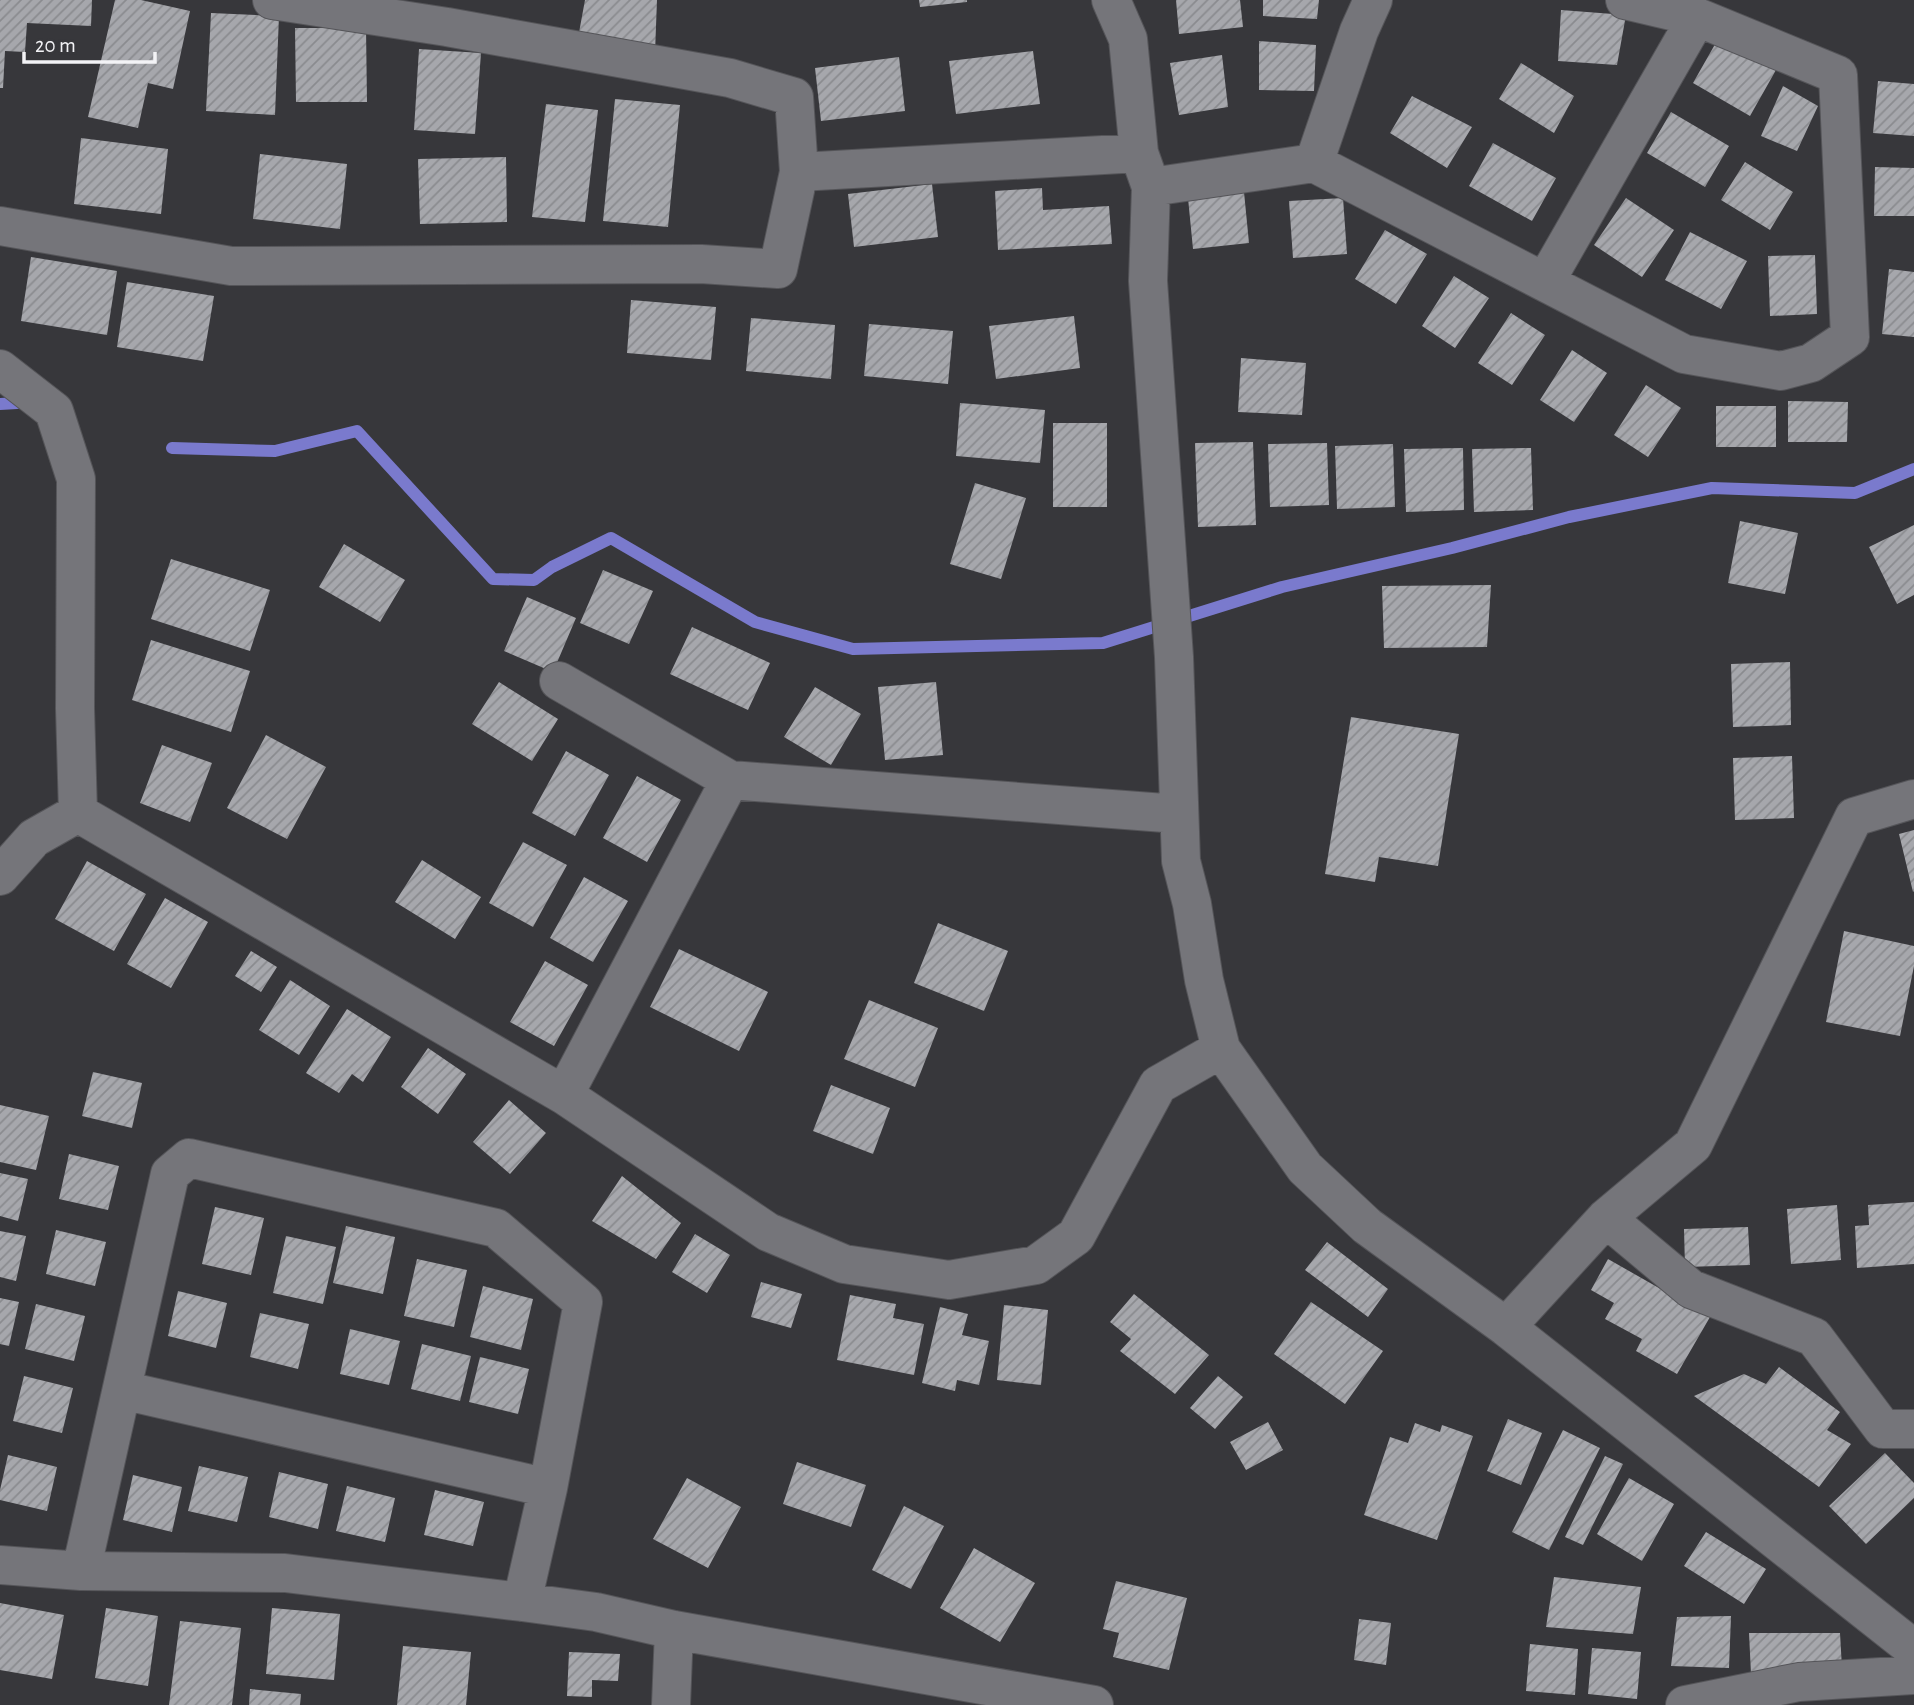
<svg xmlns="http://www.w3.org/2000/svg" width="1914" height="1705" font-family="'Alegreya Sans',sans-serif">
	<defs>
		<pattern id="building-hatch" width="6" height="6" patternUnits="userSpaceOnUse" patternTransform="scale(1.75)"><rect width="6" height="6" fill="#a6a7ac"/><path d="M-1 1l2-2M0 6l6-6M5 7l2-2" fill="none" stroke="#8a8b8f"/></pattern>
	</defs>
	<rect width="100%" height="100%" fill="#37373b"/>
	<g fill="none" stroke-linecap="round" stroke-linejoin="round">
		<path stroke="#7a7acd" stroke-width="12" d="M0,404L17,403
			M172,448L275,451L357,431L493,579L534,580L552,567L611,538L755,622L853,649L1103,643L1282,587L1452,548L1569,517L1712,488L1855,493L1914,469"/>
	</g>
	<path fill="url(#building-hatch)" d="M0,0H92L91,26L27,23L25,52L5,51L3,88H0Z
		M115,0H141L190,11L173,89L148,83L138,128L88,117Z
		M585,0H657L655,53L578,38Z
		M919,0H967V2L920,7Z
		M1176,0H1240L1243,27L1179,34Z
		M1263,0H1319L1317,19L1263,16Z
		M1561,10L1626,15L1617,65L1558,61Z
		M211,13L279,16L275,115L206,111Z
		M295,28H366L367,102H296Z
		M1718,39L1776,70L1750,116L1693,83Z
		M1259,41L1316,45L1314,91L1259,90Z
		M419,49L481,53L475,134L414,130Z
		M1033,51L1040,104L956,114L949,61Z
		M1222,55L1228,107L1179,115L1170,63Z
		M899,57L905,111L821,121L815,68Z
		M1521,63L1574,96L1554,133L1499,99Z
		M1878,81L1914,84V136L1873,133Z
		M1783,86L1818,106L1797,151L1761,136Z
		M1412,96L1472,127L1447,168L1390,133Z
		M615,99L680,105L668,227L603,221Z
		M546,104L598,110L585,222L532,217Z
		M1671,112L1729,146L1705,187L1647,153Z
		M81,138L168,149L161,214L74,204Z
		M1493,143L1556,178L1532,221L1469,186Z
		M260,154L347,164L340,229L253,219Z
		M506,157L507,222L420,224L418,159Z
		M1745,162L1793,192L1770,230L1721,200Z
		M1875,167L1914,168V216H1874Z
		M932,184L938,237L854,247L848,194Z
		M1042,188L1043,210L1109,206L1112,244L998,250L995,191Z
		M1244,192L1249,243L1193,249L1188,198Z
		M1343,198L1347,254L1293,258L1289,201Z
		M1626,198L1674,230L1642,277L1594,245Z
		M1385,230L1427,254L1396,304L1355,279Z
		M1690,232L1747,261L1721,309L1665,280Z
		M1815,255L1817,314L1770,316L1768,256Z
		M31,257L117,271L107,335L21,321Z
		M1889,269L1914,272V337L1882,334Z
		M1454,276L1489,298L1455,348L1422,326Z
		M127,282L214,296L203,361L117,347Z
		M631,300L716,307L711,360L627,353Z
		M1511,313L1545,335L1512,385L1478,363Z
		M1074,316L1080,368L996,379L989,326Z
		M751,318L835,325L831,379L746,371Z
		M869,324L953,331L948,384L864,376Z
		M1572,350L1607,373L1574,422L1540,400Z
		M1241,358L1306,363L1302,415L1238,412Z
		M1646,385L1681,408L1648,457L1614,435Z
		M1788,401L1848,402L1847,442H1788Z
		M960,403L1045,410L1040,463L956,456Z
		M1716,406H1776V447H1716Z
		M1053,423H1107V507H1053Z
		M1253,442L1256,525L1198,527L1195,443Z
		M1327,443L1329,505L1270,507L1268,444Z
		M1393,444L1395,507L1337,509L1335,446Z
		M1463,448L1464,510L1406,512L1404,449Z
		M1531,448L1533,510L1474,512L1472,449Z
		M975,483L1026,498L1001,579L950,564Z
		M1740,521L1798,533L1785,594L1728,583Z
		M1914,525V595L1897,604L1869,547Z
		M344,544L405,580L380,622L319,587Z
		M171,559L270,590L250,651L151,619Z
		M603,570L653,591L629,644L580,623Z
		M1491,585L1487,647L1384,648L1382,586Z
		M527,597L576,618L553,672L504,651Z
		M692,627L770,663L748,710L670,674Z
		M151,640L250,671L231,732L132,700Z
		M1790,662L1791,725L1733,727L1731,664Z
		M499,682L558,719L532,761L472,724Z
		M936,682L943,755L885,760L878,687Z
		M815,687L861,714L831,765L784,737Z
		M1351,717L1459,734L1438,866L1379,857L1375,882L1325,874Z
		M266,735L326,767L287,839L227,808Z
		M162,745L212,763L190,822L140,803Z
		M566,751L609,775L575,836L532,813Z
		M1792,756L1794,818L1735,820L1733,758Z
		M637,776L681,800L647,862L603,838Z
		M1914,830V891L1913,892L1899,834Z
		M523,842L567,865L533,927L489,903Z
		M422,860L481,897L455,939L395,902Z
		M87,861L146,894L114,951L55,919Z
		M584,877L628,901L593,962L550,938Z
		M165,898L208,922L171,988L127,964Z
		M938,923L1008,951L984,1011L914,983Z
		M1844,931L1914,946V966L1900,1036L1826,1022Z
		M679,949L768,992L739,1051L650,1007Z
		M251,951L277,967L261,992L235,976Z
		M545,961L588,985L554,1046L510,1022Z
		M290,980L330,1006L299,1055L259,1030Z
		M869,1000L938,1028L915,1087L844,1059Z
		M347,1009L391,1037L363,1082L352,1074L339,1093L306,1073Z
		M428,1048L466,1074L438,1114L401,1087Z
		M93,1072L142,1083L132,1128L82,1116Z
		M831,1085L890,1108L873,1154L813,1131Z
		M509,1100L546,1133L510,1174L473,1142Z
		M0,1105L49,1116L36,1170L0,1162Z
		M69,1154L119,1166L108,1210L59,1199Z
		M0,1173L28,1179L18,1221L0,1216Z
		M622,1176L681,1223L656,1259L592,1221Z
		M1914,1202V1264L1857,1268L1855,1226L1869,1225L1868,1205Z
		M1837,1205L1841,1260L1791,1264L1787,1209Z
		M215,1207L264,1218L251,1275L202,1264Z
		M346,1226L395,1237L383,1294L333,1283Z
		M1748,1227L1750,1265L1685,1267L1684,1229Z
		M56,1230L106,1242L95,1286L46,1274Z
		M0,1231L26,1236L16,1281L0,1277Z
		M695,1234L730,1255L707,1293L672,1272Z
		M286,1236L336,1247L323,1304L273,1293Z
		M1327,1242L1388,1289L1368,1317L1305,1270Z
		M417,1259L467,1270L454,1327L404,1316Z
		M1608,1259L1710,1317L1677,1374L1636,1351L1642,1339L1605,1319L1614,1303L1591,1290Z
		M761,1282L802,1294L791,1328L751,1317Z
		M483,1286L533,1299L521,1350L470,1337Z
		M178,1291L227,1303L216,1348L168,1336Z
		M1134,1294L1209,1355L1175,1394L1120,1351L1131,1339L1110,1322Z
		M850,1295L896,1304L893,1318L924,1324L914,1375L837,1360Z
		M0,1298L19,1302L9,1346L0,1344Z
		M1311,1302L1383,1351L1345,1404L1274,1354Z
		M36,1304L85,1316L74,1361L25,1349Z
		M1004,1305L1048,1310L1041,1385L997,1380Z
		M940,1307L968,1314L962,1335L989,1341L979,1385L957,1380L955,1391L922,1383Z
		M260,1313L309,1324L298,1369L250,1357Z
		M350,1329L400,1341L389,1385L340,1374Z
		M422,1344L471,1356L460,1401L411,1389Z
		M480,1357L529,1369L518,1414L469,1402Z
		M1779,1367L1840,1412L1827,1430L1851,1444L1819,1487L1694,1396L1744,1374L1766,1384Z
		M24,1376L73,1388L62,1433L13,1421Z
		M1218,1376L1243,1397L1215,1429L1190,1408Z
		M1508,1419L1542,1433L1521,1485L1487,1471Z
		M1268,1422L1283,1450L1246,1470L1230,1442Z
		M1415,1423L1440,1432L1442,1425L1473,1436L1437,1540L1364,1515L1390,1437L1408,1443Z
		M1563,1430L1600,1448L1549,1550L1512,1532Z
		M1885,1453L1914,1483V1498L1866,1544L1829,1506Z
		M8,1455L57,1467L47,1511L0,1500V1490Z
		M1605,1456L1623,1464L1583,1545L1565,1537Z
		M797,1462L866,1485L851,1527L783,1504Z
		M199,1466L248,1477L237,1522L188,1511Z
		M279,1472L328,1484L318,1529L269,1517Z
		M133,1475L182,1487L172,1532L123,1520Z
		M687,1478L741,1507L708,1568L653,1539Z
		M1629,1478L1674,1504L1642,1561L1597,1534Z
		M347,1486L395,1498L385,1542L336,1531Z
		M435,1490L484,1502L473,1546L424,1535Z
		M904,1506L944,1526L911,1589L872,1570Z
		M1706,1532L1766,1569L1744,1604L1684,1566Z
		M974,1548L1035,1583L1000,1642L940,1608Z
		M1554,1577L1641,1587L1633,1634L1546,1627Z
		M1116,1581L1187,1598L1169,1670L1113,1657L1119,1633L1103,1629Z
		M0,1603L64,1615L52,1679L0,1670Z
		M106,1608L158,1616L148,1686L95,1678Z
		M272,1608L340,1614L334,1680L266,1674Z
		M1731,1616L1729,1668L1671,1666L1677,1617Z
		M1359,1619L1391,1623L1386,1665L1354,1660Z
		M180,1621L241,1628L232,1705H169Z
		M1749,1633H1840L1842,1668L1751,1674Z
		M1530,1644L1578,1649L1575,1695L1526,1691Z
		M403,1646L471,1652L466,1705H397Z
		M1592,1648L1641,1652L1637,1699L1588,1694Z
		M569,1652L620,1654L618,1681L592,1680V1697L567,1696Z
		M250,1689L301,1694L300,1705H249Z"/>
	<g fill="none" stroke-linecap="round" stroke-linejoin="round">
		<g stroke="#555559" stroke-width="40">
			<path id="minor" d="M272,0L447,27L730,78L794,97L799,172
				M1111,0L1128,39L1139,153L1151,187L1148,281L1174,657L1181,861L1192,904L1204,980L1221,1049L1305,1168L1367,1226L1506,1327L1914,1649
				M1314,163L1359,31L1373,0
				M1151,187L1314,163L1684,354L1781,371L1811,363L1850,337L1838,75L1697,17L1625,0
				M0,226L231,266L701,264L778,269L799,172L1139,153
				M1545,282L1697,17
				M0,369L54,411L76,479L75,708L78,813
				M559,681L730,780L1178,814
				M78,813L564,1095L768,1232L844,1264L949,1280L1036,1265L1076,1236L1158,1085L1221,1049
				M0,876L34,838L78,813
				M564,1095L730,780
				M1606,1218L1691,1289L1814,1337L1883,1429H1914
				M1506,1327L1606,1218L1693,1145L1854,817L1914,799
				M122,1390L548,1488
				M0,1565L81,1571L285,1573L522,1602L596,1612L674,1630L1094,1705
				M81,1571L170,1174L189,1158L496,1228L583,1302L548,1488L522,1602
				M671,1705L674,1630
				M1685,1705L1799,1682L1914,1675"/>
		</g>
		<use href="#minor" stroke="#75757a" stroke-width="38"/>
	</g>
	<path d="M24 52v10h131v-10" fill="none" stroke="#f3f3f6" stroke-width="3.5"/>
	<text x="35" y="52" font-size="21" fill="#f3f3f6" stroke="#37373b" stroke-width="5" paint-order="stroke">20 m</text>
</svg>
